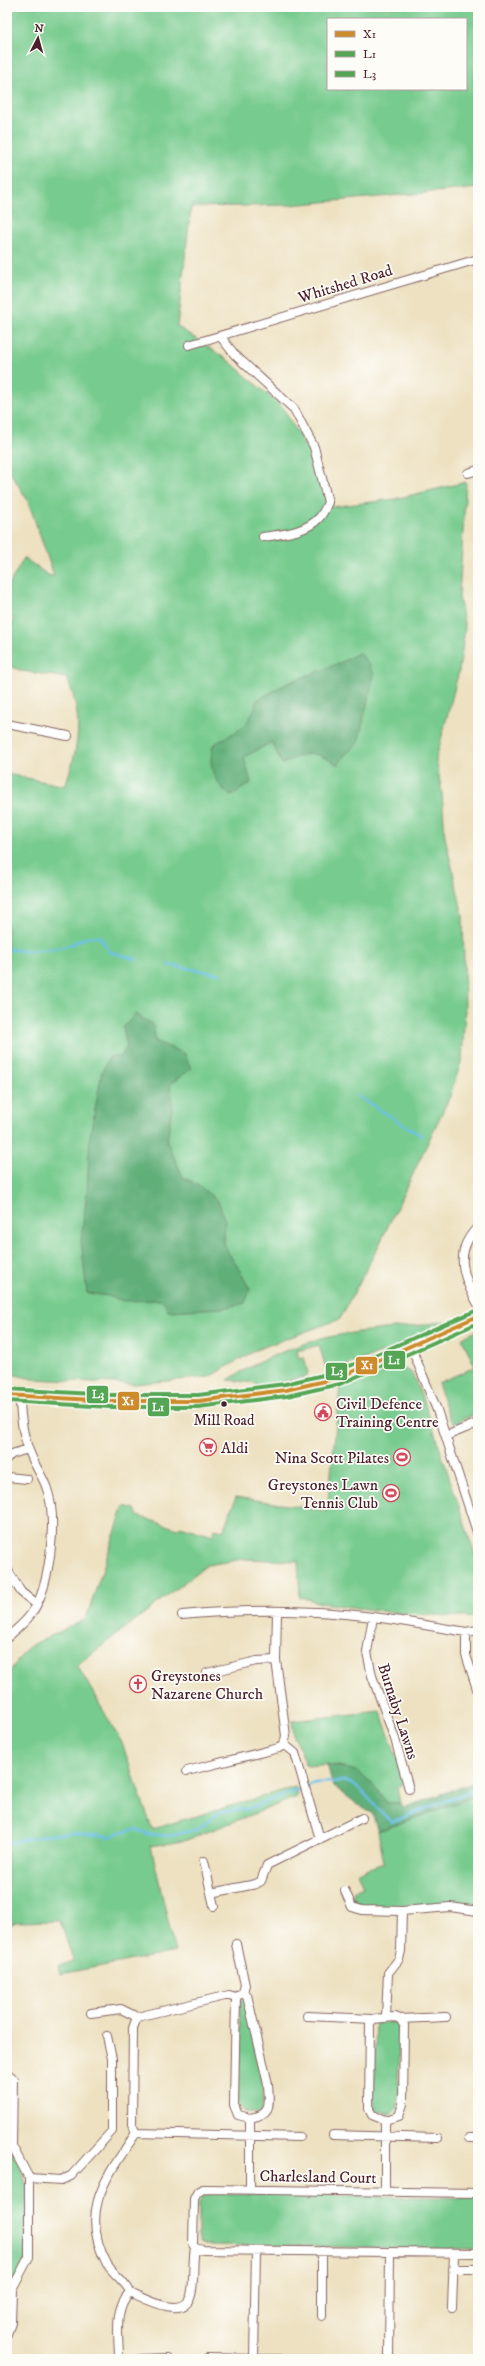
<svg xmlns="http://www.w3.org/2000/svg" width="485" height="2366" font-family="'IM FELL DW Pica',serif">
	<rect width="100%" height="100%" fill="#fdfcf7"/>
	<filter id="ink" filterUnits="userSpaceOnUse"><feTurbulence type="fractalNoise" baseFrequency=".025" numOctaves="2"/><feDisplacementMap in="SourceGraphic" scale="8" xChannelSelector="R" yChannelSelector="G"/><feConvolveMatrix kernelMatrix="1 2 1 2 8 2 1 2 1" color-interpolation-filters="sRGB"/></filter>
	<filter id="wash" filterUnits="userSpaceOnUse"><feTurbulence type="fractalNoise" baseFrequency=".012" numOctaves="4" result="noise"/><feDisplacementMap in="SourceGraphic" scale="16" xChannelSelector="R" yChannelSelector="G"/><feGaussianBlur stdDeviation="0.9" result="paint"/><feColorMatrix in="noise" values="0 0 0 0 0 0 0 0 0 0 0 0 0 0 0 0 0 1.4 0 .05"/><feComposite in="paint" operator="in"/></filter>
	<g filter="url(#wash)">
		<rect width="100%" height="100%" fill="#ede1c1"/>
		<path fill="#77cb8e" stroke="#60755c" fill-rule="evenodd" d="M7,7H478V188L290,205L191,207L177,326L229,361L283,408L332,493V507L395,499L466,482L459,597L465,628L459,671L436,759L442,793L445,837L463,916L465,1009L462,1059L450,1096L379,1245L340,1319L258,1349L209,1377L134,1384L33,1379L7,1373V774L65,786C79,746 84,718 67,678L22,671L7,665V634L14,619L7,615V588L24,558L48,575L54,576L28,501L7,467ZM328,19H466V89H328Z
			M449,1320L450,1323L404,1345L327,1372L319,1345L297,1351L299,1358L304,1357L308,1373L305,1377L261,1386L255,1385L256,1383L228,1380C260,1359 308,1339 346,1334C381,1328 415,1328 449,1320Z
			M478,1330V1413L454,1423L449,1418L438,1383L475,1367L462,1338Z
			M397,1365L411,1372L424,1401L478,1564V1618L389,1612L321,1603L300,1597L298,1561L243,1559L207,1565L77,1665L122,1743L152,1829L295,1787L297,1797L184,1841L151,1846L175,1952L60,1974L58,1966L74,1962L60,1921L16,1922L7,1926V1675L28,1647L86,1619L124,1506L135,1509L138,1516L178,1529L180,1526L213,1536L215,1529L223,1531L236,1497L327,1511L340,1387Z
			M380,1711L402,1772V1785L397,1788L400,1803H387C364,1772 347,1761 307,1766L294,1736L292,1721Z
			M478,1795V1904L446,1903L394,1907L358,1905L353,1900L354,1891L363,1887L357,1872L384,1863L378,1831Z
			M240,1998L244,2000L264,2091L262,2109L259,2112H245L238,2105Z
			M376,2022H396L399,2024L398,2108L392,2114L375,2112L373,2106Z
			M10,2083V2148L23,2173L27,2187L26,2258L9,2290L7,2329V2084Z
			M215,2193L478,2198V2249L205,2245L200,2243L198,2236V2201L202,2197Z"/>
		<path fill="#61af79" stroke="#566752" d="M360,652L374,674L358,743L345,755L338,765C313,749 307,752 282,764L272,742L244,757L251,783L230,796C213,779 208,770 213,745C237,730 249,729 257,700L288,683L342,662Z
			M135,1014L154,1025L155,1041L185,1054L191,1069L170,1084L173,1102L167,1142L183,1177L199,1186L218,1201L225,1221L224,1243L228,1252L239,1269L250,1290L245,1303L224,1308L169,1311L162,1300L123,1301L108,1296L87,1293L81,1240L87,1192L90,1136L102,1072L110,1056L121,1057L127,1046L123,1028Z
			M327,1764L357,1771L376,1788L387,1803H400L403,1808L478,1781V1795L378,1831L372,1813C357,1806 347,1795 333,1786Z"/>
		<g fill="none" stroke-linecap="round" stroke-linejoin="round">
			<path stroke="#6dc0e9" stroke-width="2.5" d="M7,285L9,277
				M7,949C26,952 41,951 59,948C75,946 83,934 100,937L110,952L136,959
				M169,965L220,974
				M356,1095L422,1136
				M7,1843L50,1835L76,1833L110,1837L120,1832L136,1829L147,1834L170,1836L198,1829L220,1812L247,1809L315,1783L345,1781L358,1787L386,1817L392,1822L478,1788"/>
		</g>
	</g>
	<g filter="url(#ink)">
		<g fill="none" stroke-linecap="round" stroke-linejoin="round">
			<g stroke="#836360" stroke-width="10">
				<path id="street" d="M220,336L235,355L294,409L314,447L328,502C326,507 323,514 319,518C305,533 281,534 263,537
					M189,345L478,259
					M468,473L478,470
					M7,724L68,736
					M478,1227C453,1251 463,1278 478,1304
					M411,1347L437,1410L478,1535
					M446,1436L478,1423
					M7,1458L12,1454L28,1449
					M7,1477L27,1479
					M7,1569L21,1592L36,1604
					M182,1615C245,1609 310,1609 373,1617C404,1621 435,1627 466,1632L478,1630
					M373,1617L367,1652L372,1676L395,1739L409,1789
					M466,1632V1655L478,1692
					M7,1638C15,1630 25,1623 31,1614C50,1589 58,1519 47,1489C44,1479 38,1471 34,1462C24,1442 20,1418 20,1396
					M207,1673L257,1661L276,1660
					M284,1744L295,1753L320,1839
					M187,1771L279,1748L284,1744L286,1736L276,1660L277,1611
					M204,1861L214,1906
					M345,1891L352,1907L362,1910L402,1911
					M211,1893L256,1884L261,1881L267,1865L362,1818
					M236,1944L245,1985L243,1992
					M236,1997L229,1995L137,2017L133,2028L132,2125L136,2133L300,2137
					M91,2013L121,2009L137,2017
					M307,2016L373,2019
					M386,2017L388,1973L399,1959L401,1951L402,1911L450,1907L478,1911
					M400,2019L446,2017
					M7,2073L13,2078L12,2146L29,2178V2257L12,2289L11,2323L7,2334
					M333,2135L437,2138
					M469,2138H478
					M29,2178L61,2180L71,2176L112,2131V2059L107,2036
					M250,2188V2118L238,2115L234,2105L236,1997L243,1992L247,1995L268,2084C269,2104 273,2114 250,2118
					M385,2192V2120L399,2116L403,2104L404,2025L400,2019L395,2017L373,2019L370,2024L369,2109L372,2115L385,2120
					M195,2248L193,2244L194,2199L197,2193L203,2189L478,2193
					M195,2248L203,2250L478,2253
					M256,2251L254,2359H279
					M453,2269H478
					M130,2292C127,2283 113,2274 107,2264C78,2210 107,2177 136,2133
					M452,2307L454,2253
					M322,2316V2251
					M207,2358L254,2359
					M119,2359C119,2336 113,2309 130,2292C144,2298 182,2319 190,2298C195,2288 192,2262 195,2248
					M140,2359L167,2358
					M389,2359L390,2252"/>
			</g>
			<g stroke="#836360" stroke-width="13">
				<path id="secondary" d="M7,1395L110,1401H198L286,1390L338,1378L459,1326L478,1316"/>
			</g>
			<use href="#street" stroke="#fff" stroke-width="8"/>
			<use href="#secondary" stroke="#fff" stroke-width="11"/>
			<g stroke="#fdfcf7" stroke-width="7">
				<path id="bus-1" d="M7,1395L110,1401H198L286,1390L338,1378L478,1316"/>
			</g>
			<g stroke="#fdfcf7" stroke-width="7">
				<path id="bus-2" d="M7,1401L110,1407H198L287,1396L340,1384L478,1323"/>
			</g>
			<g stroke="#fdfcf7" stroke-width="7">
				<path id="bus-3" d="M7,1389L110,1395H198L285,1384L336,1372L475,1311"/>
			</g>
			<use href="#bus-1" stroke="#cd8b2c" stroke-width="4"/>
			<use href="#bus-2" stroke="#55a654" stroke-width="4"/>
			<use href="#bus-3" stroke="#55a654" stroke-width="4"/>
		</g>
	</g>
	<defs>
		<g id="civic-ring" transform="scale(0.9)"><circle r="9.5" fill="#fdfcf7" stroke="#d1495b" stroke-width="1.5"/><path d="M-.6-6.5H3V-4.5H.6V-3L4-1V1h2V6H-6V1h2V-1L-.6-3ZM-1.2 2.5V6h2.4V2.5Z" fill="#d1495b"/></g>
		<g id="supermarket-ring" transform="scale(0.9)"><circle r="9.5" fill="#fdfcf7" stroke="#d1495b" stroke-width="1.5"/><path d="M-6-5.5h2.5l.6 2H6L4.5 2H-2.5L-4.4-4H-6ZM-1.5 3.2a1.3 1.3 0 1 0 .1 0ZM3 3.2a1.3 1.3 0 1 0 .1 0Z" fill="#d1495b"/></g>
		<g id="stadium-ring" transform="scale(0.9)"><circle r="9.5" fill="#fdfcf7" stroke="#d1495b" stroke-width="1.5"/><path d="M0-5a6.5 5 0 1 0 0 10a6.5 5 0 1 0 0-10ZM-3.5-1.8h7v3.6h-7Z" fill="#d1495b"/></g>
		<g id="church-ring" transform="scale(0.9)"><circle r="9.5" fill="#fdfcf7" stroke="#d1495b" stroke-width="1.5"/><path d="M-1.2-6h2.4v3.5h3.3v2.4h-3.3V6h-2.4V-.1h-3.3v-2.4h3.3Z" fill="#d1495b"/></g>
	</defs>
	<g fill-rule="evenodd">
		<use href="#civic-ring" x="323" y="1412"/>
		<use href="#supermarket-ring" x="208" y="1447"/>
		<use href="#stadium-ring" x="402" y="1457"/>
		<use href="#stadium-ring" x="391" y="1493"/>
		<use href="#church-ring" x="138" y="1684"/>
	</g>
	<circle fill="#4a1f2b" stroke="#fdfcf7" stroke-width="1.5" cx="224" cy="1404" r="3.5"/>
	<g text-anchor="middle" stroke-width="3.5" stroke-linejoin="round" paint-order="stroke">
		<g font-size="15" fill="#4a1f2b" stroke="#fdfcf7">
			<text x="224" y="1425">Mill Road</text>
		</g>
		<g font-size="16" fill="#4a1f2b" stroke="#fdfcf7">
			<text transform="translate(345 283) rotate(-17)" y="6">Whitshed Road</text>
			<text transform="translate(399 1711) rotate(72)" y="6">Burnaby Lawns</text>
			<text transform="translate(318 2176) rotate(1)" y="6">Charlesland Court</text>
		</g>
		<g font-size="16" fill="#4a1f2b" stroke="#fdfcf7" text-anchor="start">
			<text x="336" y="1409">Civil Defence<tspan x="336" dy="18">Training Centre</tspan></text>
			<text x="221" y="1453">Aldi</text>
			<text x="389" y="1463" text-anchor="end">Nina Scott Pilates</text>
			<text x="378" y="1490" text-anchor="end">Greystones Lawn<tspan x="378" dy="18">Tennis Club</tspan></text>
			<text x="151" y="1681">Greystones<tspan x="151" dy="18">Nazarene Church</tspan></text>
		</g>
	</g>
	<g stroke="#fdfcf7" stroke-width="1.5">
		<rect x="383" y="1350" width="23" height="20" rx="4" fill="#55a654"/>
		<rect x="355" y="1356" width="23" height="19" rx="4" fill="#cd8b2c"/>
		<rect x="325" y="1362" width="23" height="19" rx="4" fill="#55a654"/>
		<rect x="86" y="1385" width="23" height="19" rx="4" fill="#55a654"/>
		<rect x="117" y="1391" width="23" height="20" rx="4" fill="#cd8b2c"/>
		<rect x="147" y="1397" width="23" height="20" rx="4" fill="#55a654"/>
	</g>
	<g font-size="11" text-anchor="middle" font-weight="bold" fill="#fff">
		<text x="394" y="1364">L1</text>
		<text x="367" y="1369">X1</text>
		<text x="337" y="1375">L3</text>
		<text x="98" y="1398">L3</text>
		<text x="128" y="1405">X1</text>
		<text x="158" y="1411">L1</text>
	</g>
	<rect width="485" height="2366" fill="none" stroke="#fdfcf7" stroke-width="24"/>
	<rect x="327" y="18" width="140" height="72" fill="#fdfcf7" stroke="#b5a4a5"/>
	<rect x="335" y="31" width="20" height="6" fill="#cd8b2c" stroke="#b5a4a5"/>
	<text x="363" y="38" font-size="12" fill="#4a1f2b">X1</text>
	<rect x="335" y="51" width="20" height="6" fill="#55a654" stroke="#b5a4a5"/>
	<text x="363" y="58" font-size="12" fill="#4a1f2b">L1</text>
	<rect x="335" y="71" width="20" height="6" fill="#55a654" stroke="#b5a4a5"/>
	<text x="363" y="78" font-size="12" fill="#4a1f2b">L3</text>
	<g transform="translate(38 38) rotate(6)" stroke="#fdfcf7" stroke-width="3" paint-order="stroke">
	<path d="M0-3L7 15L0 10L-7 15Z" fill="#4a1f2b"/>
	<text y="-6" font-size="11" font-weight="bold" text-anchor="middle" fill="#4a1f2b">N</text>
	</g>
</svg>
